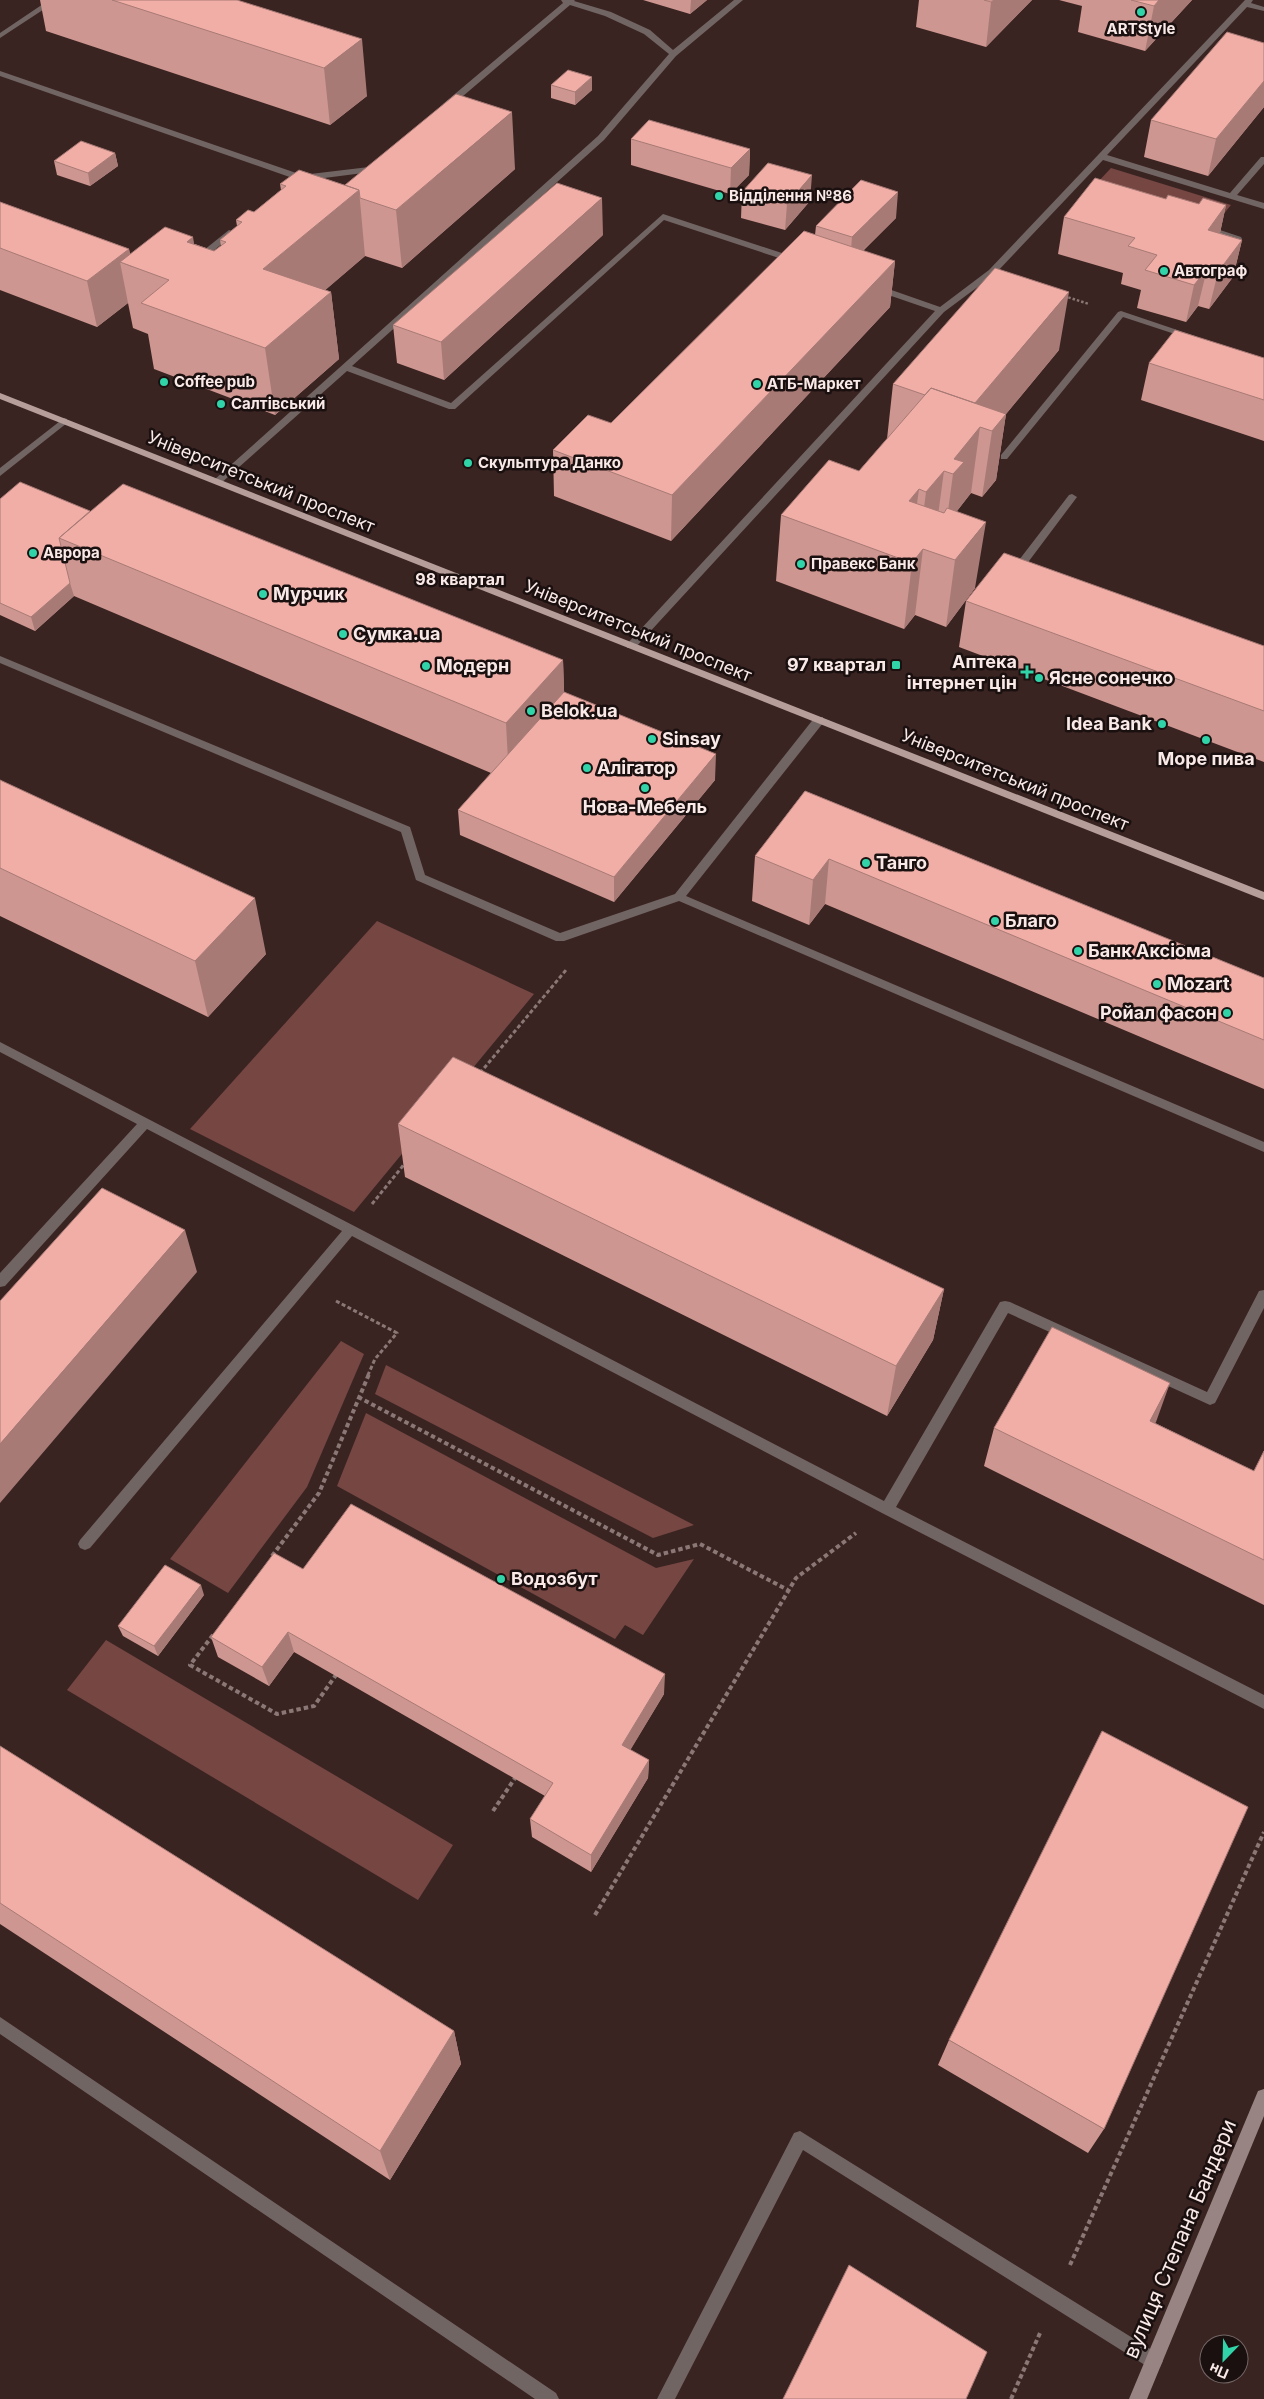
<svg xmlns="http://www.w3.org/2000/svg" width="1264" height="2399" font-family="Inter,sans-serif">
	<rect width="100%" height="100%" fill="#3a2422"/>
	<path fill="#754642" d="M1111,168L1231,205L1217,222L1096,184Z
		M377,921L534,994L354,1212L190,1129Z
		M341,1341L364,1354L307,1487L228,1593L170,1559Z
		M386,1365L694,1525L653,1538L375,1394Z
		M366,1413L656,1568L694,1559L643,1635L625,1625L615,1639L337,1486Z
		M106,1640L453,1845L418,1900L67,1690Z"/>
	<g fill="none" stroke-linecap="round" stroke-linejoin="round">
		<path stroke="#8b7876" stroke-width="2.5" stroke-dasharray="2.5 2" stroke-linecap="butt" d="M1064,296L1089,304"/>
		<path stroke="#8b7876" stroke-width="3" stroke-dasharray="4 2.5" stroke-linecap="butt" d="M480,1073L566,970
			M372,1204L406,1162
			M336,1301L397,1333L375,1359L368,1375"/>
		<path stroke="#8b7876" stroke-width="4" stroke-dasharray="4.5 3" stroke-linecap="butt" d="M358,1397L658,1555L700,1544L788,1590
			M272,1556L319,1493L369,1374
			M213,1635L190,1665L277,1714L314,1706L336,1675
			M493,1811L515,1778
			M595,1915L796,1578L856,1533
			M1070,2265L1264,1832
			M1011,2399L1040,2333"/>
		<path fill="#716563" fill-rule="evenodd" d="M49,0H58L0,38V33Z
			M561,0H575L574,1L611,12L650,30L673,50L734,0H743L676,56L604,140L352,366L451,403L663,214L797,258V262H791L664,220L455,409H449L347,371L220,484H214V480L598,136L669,54L644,34L605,16L570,5L449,108H443V104L563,3Z
			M1245,0H1253L1251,3L1264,7V11L1247,7L1107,155L1230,193L1261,157H1264V164L1237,195L1264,203V209L1103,160L995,274L944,312L635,648H627V644L935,311L874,290V286H880L940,307L989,270Z
			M0,71L302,175L369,167L377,162L381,164L371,172L301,181L0,76Z
			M1205,225L1241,237L1242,239L1238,242L1202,230L1201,228Z
			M229,230L236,232L200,262H194V258Z
			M1121,311L1195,336L1187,338L1123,317L1007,459H1001V455L1118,312Z
			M64,418L67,419V423L0,476V468Z
			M1072,494L1077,497L1023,569L1025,571L1024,573L1013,572V568L1069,495Z
			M0,656L410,827L425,875L560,933L675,894L815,717H823V723L686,896L1264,1142V1152L679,901L564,941H556L416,880L401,832L0,663Z
			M0,1042L884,1501L1000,1302L1005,1301L1010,1302L1207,1392L1259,1291L1264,1290V1308L1215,1403L1210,1405L1008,1313L896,1507L1264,1695V1709L882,1513L352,1236L90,1548L85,1550L80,1548L78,1544L80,1540L342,1231L147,1129L5,1286L0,1287V1273L137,1124L0,1052Z
			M0,2017L556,2393L559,2399H535L0,2034Z
			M800,2131L1160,2355L1163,2361L1160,2367L1154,2370L1148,2367L803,2150L675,2399H657L794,2133Z"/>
		<path fill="#988583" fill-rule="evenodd" d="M1264,2089V2116L1147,2399H1129L1258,2091Z"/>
		<path fill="#b69e9b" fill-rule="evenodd" d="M0,393L1264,892V900L0,399Z"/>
	</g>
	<path fill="#ce9690" d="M40,0H237L367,96L330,125L46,31Z
		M643,0H707L690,14Z
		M919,0H1032L986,47L916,27Z
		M1059,0H1192L1145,51L1078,32L1082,6Z
		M1264,43V107L1208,176L1144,157L1151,120Z
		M592,77V90L575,105L551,98V85Z
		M631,139L750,149L749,175L730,194L631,165Z
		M115,153L118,166L90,186L57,175L54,161Z
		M515,169L402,268L365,256L325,290L331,292L339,359L275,415L154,369L148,334L133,328L128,303L97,327L0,290V202L129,249L130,254L195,244L214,251L221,246L220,240L237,226L236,220L254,212L281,190L280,184L345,185Z
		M742,192L810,201L785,230L741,218Z
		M1166,199L1199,204L1226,205L1220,233L1242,240L1233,277L1209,309L1198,306L1186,322L1137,308L1141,290L1121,284L1123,273L1058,254L1064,217Z
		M896,218L863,251L895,261L890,307L671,541L554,496L553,450L611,423L815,235L816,226Z
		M603,235L444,380L397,363L393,325Z
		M1059,350L1006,414L996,480L982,497L971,493L957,511L975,588L946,627L915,615L904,629L776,581L781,515L859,471L887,439L893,384Z
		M1264,358V441L1141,400L1149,363Z
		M0,499L90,511L563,660L564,692L715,780L614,902L460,835L458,810L491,773L74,596L35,631L0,615Z
		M966,601L1264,646V762L959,647Z
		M0,780L266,954L208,1017L0,916Z
		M805,791L1264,978V1089L825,904L809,925L752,901L755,856Z
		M398,1124L944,1289L933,1340L887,1416L405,1177Z
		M1155,1423L1254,1471L1264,1451V1605L984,1466L994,1428Z
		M303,1569L664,1694L630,1750L649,1760L648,1778L591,1872L532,1837L530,1819L545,1796L294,1652L269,1686L218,1657L211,1637Z
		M204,1595L158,1656L123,1636L118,1626Z
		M0,1746L454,2031L461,2064L390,2180L0,1924Z
		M949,2040L1104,2129L1088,2153L938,2065Z"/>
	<path fill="#a87a75" d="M691,0H707L690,14Z
		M994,0H1032L986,47L991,2Z
		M1159,0H1192L1145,51L1154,6Z
		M362,39L367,96L330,125L324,68Z
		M592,77V90L575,105V92Z
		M1264,81V107L1208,176L1216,139Z
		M512,112L515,169L402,268L396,210Z
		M750,149L749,175L730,194L731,168Z
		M115,153L118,166L90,186L88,173Z
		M812,175L810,201L785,230L787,204Z
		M359,190L365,256L273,335L263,269Z
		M898,192L896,218L850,263L852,237Z
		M602,198L603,235L444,380L441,342Z
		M1226,205L1218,242L1208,230Z
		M193,237L204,303L187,242Z
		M1242,240L1233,277L1209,309L1218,272Z
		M129,249L132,267L120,262L128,303L97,327L87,281Z
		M895,261L890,307L671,541L672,495Z
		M1207,269L1198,306L1186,322L1194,285Z
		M331,292L339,359L275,415L265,348Z
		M1069,292L1059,350L1006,414L996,480L982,497L992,431L980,427L971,493L957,511L954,529L944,541L953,474L954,459L969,410Z
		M944,471L935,538L923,549L915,615L904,629L912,563L918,555L926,492Z
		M919,489L910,556L909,501Z
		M986,522L975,588L946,627L955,560Z
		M70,583L74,596L35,631L31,617Z
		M563,660L565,718L509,780L506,723Z
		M716,754L715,780L614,902V877Z
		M829,859L825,904L809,925L813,880Z
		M255,898L266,954L208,1017L195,961Z
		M185,1230L197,1272L0,1503V1444Z
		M944,1289L933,1340L887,1416L896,1366Z
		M1170,1383L1156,1422L1136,1459L1150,1421Z
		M201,1585L204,1595L158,1656L154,1646Z
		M288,1632L294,1652L269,1686L262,1667Z
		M665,1674L664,1694L622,1764V1745Z
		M649,1760L648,1778L591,1872V1855Z
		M454,2031L461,2064L390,2180L380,2151Z"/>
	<path fill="#f0aea7" stroke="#a87a75" d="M112,0H237L362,39L324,68Z
		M984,0H994L991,2Z
		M1131,0H1159L1154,6Z
		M1227,32L1264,43V81L1216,139L1151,120Z
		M568,70L592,77L575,92L551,85Z
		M456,94L512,112L396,210L360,198L359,190L345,185Z
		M649,120L750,149L731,168L631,139Z
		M81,141L115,153L88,173L54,161Z
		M768,163L812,175L787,204L742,192Z
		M299,170L359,190L263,269L331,292L265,348L141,303L169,280L120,262L165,227L193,237L187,242L214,251L226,242L220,240L242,222L236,220L248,210L254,212L286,186L280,184Z
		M1095,178L1166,199L1168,195L1199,204L1203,198L1226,205L1208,230L1242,240L1218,272L1207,269L1194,285L1145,270L1157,255L1128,246L1135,238L1064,217Z
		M861,180L898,192L852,237L816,226Z
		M557,183L602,198L441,342L393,325Z
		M0,202L129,249L87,281L0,248Z
		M804,231L895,261L672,495L553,450L588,415L611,423Z
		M995,268L1069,292L975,403L931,388L925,395L893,384Z
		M1175,330L1264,358V400L1149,363Z
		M931,388L1006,414L992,431L980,427L954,459L964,462L953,474L944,471L926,492L919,489L909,501L944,513L947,508L986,522L955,560L923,549L912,563L781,515L829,460L859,471Z
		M20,482L90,511L59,538L70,583L31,617L0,603V499Z
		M123,484L563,660L506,723L59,538Z
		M1004,553L1264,646V711L966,601Z
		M564,692L716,754L614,877L458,810Z
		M0,780L255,898L195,961L0,868Z
		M805,791L1264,978V1040L829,859L813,880L755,856Z
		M453,1057L944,1289L896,1366L398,1124Z
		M102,1188L185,1230L0,1444V1301Z
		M1052,1327L1170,1383L1150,1421L1254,1471L1264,1451V1560L994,1428Z
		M351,1504L665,1674L622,1745L649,1760L591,1855L530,1819L553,1783L288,1632L262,1667L211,1637L274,1553L303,1569Z
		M165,1565L201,1585L154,1646L118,1626Z
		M1102,1731L1248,1807L1104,2129L949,2040Z
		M0,1746L454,2031L380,2151L0,1903Z
		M849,2265L987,2352L966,2399H783Z"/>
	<g fill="#31d4a9" stroke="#1a100f" stroke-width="2">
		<circle cx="1141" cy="12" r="5"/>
		<circle cx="719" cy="196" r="5"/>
		<circle cx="1164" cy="271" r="5"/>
		<circle cx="164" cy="382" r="5"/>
		<circle cx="757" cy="384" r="5"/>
		<circle cx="221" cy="404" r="5"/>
		<circle cx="468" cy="463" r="5"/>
		<circle cx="33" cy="553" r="5"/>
		<circle cx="801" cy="564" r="5"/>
		<circle cx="263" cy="594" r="5"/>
		<circle cx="343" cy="634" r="5"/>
		<rect x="891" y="660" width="10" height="10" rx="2.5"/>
		<circle cx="426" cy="666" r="5"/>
		<path d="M1024.5 664.5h5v5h5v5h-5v5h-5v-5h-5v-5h5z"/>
		<circle cx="1039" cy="678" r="5"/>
		<circle cx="531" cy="711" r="5"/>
		<circle cx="1162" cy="724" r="5"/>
		<circle cx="652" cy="739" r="5"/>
		<circle cx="1206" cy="740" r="5"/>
		<circle cx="587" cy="768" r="5"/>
		<circle cx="645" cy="788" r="5"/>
		<circle cx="866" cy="863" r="5"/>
		<circle cx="995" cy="921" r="5"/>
		<circle cx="1078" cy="951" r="5"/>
		<circle cx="1157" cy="984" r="5"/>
		<circle cx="1227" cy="1013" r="5"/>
		<circle cx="501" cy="1579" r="5"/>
	</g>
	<g text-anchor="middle" stroke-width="5" stroke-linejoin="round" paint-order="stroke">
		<g font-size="15" font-weight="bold" fill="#f9e9e7" stroke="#1a100f" text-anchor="start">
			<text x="1141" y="34" text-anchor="middle">ARTStyle</text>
			<text x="729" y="201">Відділення №86</text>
			<text x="1174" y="276">Автограф</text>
			<text x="174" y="387">Coffee pub</text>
			<text x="767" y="389">АТБ-Маркет</text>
			<text x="231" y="409">Салтівський</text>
			<text x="478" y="468">Скульптура Данко</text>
			<text x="43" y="558">Аврора</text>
			<text x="811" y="569">Правекс Банк</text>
		</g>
		<g font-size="16" font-weight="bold" fill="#f9e9e7" stroke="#1a100f">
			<text x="460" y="585">98 квартал</text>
		</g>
		<g font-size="18" fill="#f9e9e7" stroke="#1a100f">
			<text transform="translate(261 482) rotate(22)" y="6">Університетський проспект</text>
			<text transform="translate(638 631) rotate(22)" y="6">Університетський проспект</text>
			<text transform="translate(1015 780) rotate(22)" y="6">Університетський проспект</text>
		</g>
		<g font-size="18" font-weight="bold" fill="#f9e9e7" stroke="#1a100f" text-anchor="start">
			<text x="273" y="600">Мурчик</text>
			<text x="353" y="640">Сумка.ua</text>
			<text x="1017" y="668" text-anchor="end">Аптека<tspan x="1017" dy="21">інтернет цін</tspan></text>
			<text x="886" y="671" text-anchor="end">97 квартал</text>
			<text x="436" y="672">Модерн</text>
			<text x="1049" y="684">Ясне сонечко</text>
			<text x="541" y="717">Belok.ua</text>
			<text x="1152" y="730" text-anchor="end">Idea Bank</text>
			<text x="662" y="745">Sinsay</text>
			<text x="1206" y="765" text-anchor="middle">Море пива</text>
			<text x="597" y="774">Алігатор</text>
			<text x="645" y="813" text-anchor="middle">Нова-Мебель</text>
			<text x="876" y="869">Танго</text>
			<text x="1005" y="927">Благо</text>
			<text x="1088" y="957">Банк Аксіома</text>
			<text x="1167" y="990">Mozart</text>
			<text x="1217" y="1019" text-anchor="end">Ройал фасон</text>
			<text x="511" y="1585">Водозбут</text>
		</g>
		<g font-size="21" fill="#f9e9e7" stroke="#1a100f">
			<text transform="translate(1180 2239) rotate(-67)" y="7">вулиця Степана Бандери</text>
		</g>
	</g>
	<g transform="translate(1224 2359) rotate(203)"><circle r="24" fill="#1a100f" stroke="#736765"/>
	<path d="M0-4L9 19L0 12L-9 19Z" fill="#31d4a9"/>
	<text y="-8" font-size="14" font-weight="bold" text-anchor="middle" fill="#f9e9e7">Пн</text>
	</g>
</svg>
